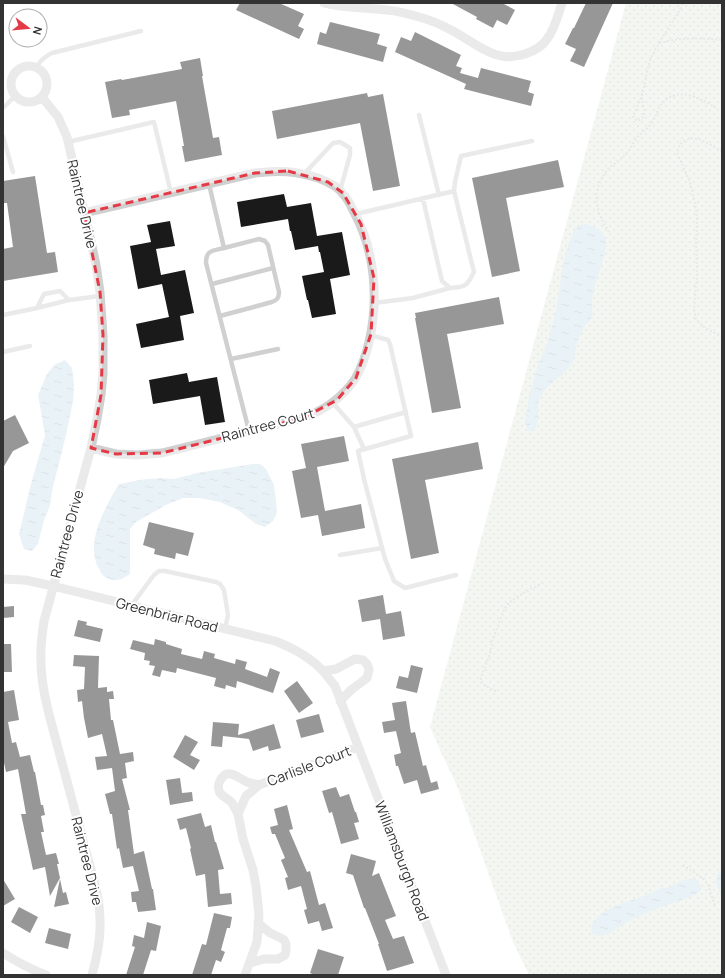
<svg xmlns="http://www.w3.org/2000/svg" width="725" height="978" font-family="Manrope,sans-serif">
	<defs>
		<pattern id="grass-dots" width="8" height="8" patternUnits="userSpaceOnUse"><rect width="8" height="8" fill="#e6ecdf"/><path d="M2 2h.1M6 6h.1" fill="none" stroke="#c6cbc0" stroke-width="1.8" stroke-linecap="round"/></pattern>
		<pattern id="water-ripples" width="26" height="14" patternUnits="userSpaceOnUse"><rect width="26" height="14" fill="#cfe2ee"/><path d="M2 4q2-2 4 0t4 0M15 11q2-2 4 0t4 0" fill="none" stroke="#b2c2cd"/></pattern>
	</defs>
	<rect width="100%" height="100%" fill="#fff"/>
	<path fill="url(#grass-dots)" d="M626,3H722V975H529L513,942L457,786L440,750L430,727Z"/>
	<path fill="url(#water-ripples)" d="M586,224C593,225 602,230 605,237C609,250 597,276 594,288C593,292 592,296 592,300C591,305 594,313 592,318C590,321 587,322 585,325C583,329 581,334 579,338C575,346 576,358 571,365C562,377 547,383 540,398C535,409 543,425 531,432L526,428L525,421L529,397L538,365L548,341L556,311L564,260L569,243L574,230L580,225Z
		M65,360L72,368L74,385L73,401L66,435L52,491L50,506L44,520L38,544L32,551L24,549L19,534L31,484L45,435L38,395L47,374L54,365Z
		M253,464H260L266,469L274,485L277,512L273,521L265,527L256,524L251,520L238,510L220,502L199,498H183L166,505L136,522L130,529V574C121,580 115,583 105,577C102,575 100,570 98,567C85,541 106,506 119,484L146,479L161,478L174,479L197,473Z
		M722,868V895C715,886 713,876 722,868Z
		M689,879H695L699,882L701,890C695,897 674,903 664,906C655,909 646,913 638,917C630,920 623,925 616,929C608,935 603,938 593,934L591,929L593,922L601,914L617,905L647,895L661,888H667L674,884L680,882L683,880Z"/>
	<path fill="#1a1a1a" d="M240,3H279L304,14L298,26L304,29L299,39L236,10Z
		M451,3H502L515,10L507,25L497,20L493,28L476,19L477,17Z
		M586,3H613L584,67L570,61L576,49L565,44L573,28H574Z
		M330,22L380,34L377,44L387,47L383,62L317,44L320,32L326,34Z
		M415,32L461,55L456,66L462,68L460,73L478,78L481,68L531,81L528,92L534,94L531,106L464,89L466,84L395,52L401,37L411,41Z
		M200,58L203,76H202L213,138L219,137L222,155L185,162L182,146H184L176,101L129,110L130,115L112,118L105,82L121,79L122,80L182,69L180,62Z
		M367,93L368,97L383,94L400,186L373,191L360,123L277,139L272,111Z
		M558,160L564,187L506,198L520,271L492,277L472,178Z
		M35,176L47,253L55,252L58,272L3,281V249L13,247L7,203H3V181Z
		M284,194L287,207L311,203L317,236L342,232L350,275L330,279L336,314L312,318L308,300H307L302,276L324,272L320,252H319L318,246L295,250L291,231H290L288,219L241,227L237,202Z
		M170,221L175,246L156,249L161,275L185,270L194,313L180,316L184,340L141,348L136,324L169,317L162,284L138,289L130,246L151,242L147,225Z
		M499,297L504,324L447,334L461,408L432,413L415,318H416L415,313Z
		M187,373L189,382L217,377L225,422L205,425L200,396L153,404L149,380Z
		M15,415L29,443L13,451L3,468V421Z
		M344,436L349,461L317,467L325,511L361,504L365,528L322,536L318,515L301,518L292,471L306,468L301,444Z
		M478,442L483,469L425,480L439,553L411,559L392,459Z
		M149,522L194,533L188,556L176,553L175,559L154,554L155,549L143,545Z
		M383,595L386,614L401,611L405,636L383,640L380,619L362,622L358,600Z
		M14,606V617L3,618V607Z
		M78,620L87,622L86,625L103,629L100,642L74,636Z
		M155,639L166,642V644L182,649L181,654L202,659L204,651L215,654L214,658L235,664L236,659L247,662L245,669L267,677L270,668L280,672L273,693L237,681L236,688L226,685L225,689L214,686L216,678L177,668L176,673L162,670L160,677L152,675L155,666L149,665L150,661L144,660L145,653L130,649L133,640L154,645Z
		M3,644H11L12,672H3Z
		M74,655L99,656L98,688L107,687V692L113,691L114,699H109L111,720H113L120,754L133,752L134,761L125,763L127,778L122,779L130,810H128L134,854L144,851L152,889H153L156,910L138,912L136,902H132L131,892L139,891L133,866L123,868L119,848L117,849L112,814H110L105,794L115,791L112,768L97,770L95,757L107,756L102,734L88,738L84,718L82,701L78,702L77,690L84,689L85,667L73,666Z
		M411,665L423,668L417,693L396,688L399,676L408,678Z
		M297,681L313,703L299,713L284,691Z
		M14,690L19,720L8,722L12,743L16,742L20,757L30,755L34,772H35L41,805H43L45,815L41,816L44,832H41L46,855L56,853L59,864H57L60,878L50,896L45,867L33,870L21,814H26L18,769L6,772L3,758V692Z
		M406,701L411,733L415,732L423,766L426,765L431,783L437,781L439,789L421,794L417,780L404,784L398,766H396L394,755L401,753L396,731L384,733L382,722L395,720L392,703Z
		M319,714L324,732L301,738L296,720Z
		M213,722L239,724L238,735L274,724L281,748L269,751L268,746L253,751L249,739L223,736L222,747L211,746Z
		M185,735L198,742L190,755L200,760L194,770L173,757Z
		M180,778L182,793L192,792L193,801L170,805L166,780Z
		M336,787L340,797L349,794L355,812H356L359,822L354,823L359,839L341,844L332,812L329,813L322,791Z
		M287,805L293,829L289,830L307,872L310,871L319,905L325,903L333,928L322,931L319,921L308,924L304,910L307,909L301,886L288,890L285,878L288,877L281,860L285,858L275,834H272L270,827L278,825L274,809Z
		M201,813L205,827L211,825L215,842H216L224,869L218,870L220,894L231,893L232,904L208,907L205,874L196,876L190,849L191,848L186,828L180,830L177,819Z
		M351,854L376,861L372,876L379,873L396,916L385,920L393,939L404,936L414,963L387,971L378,944H379L365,908H364L353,875L346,873Z
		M3,879L15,899L3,906Z
		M60,879L63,893L66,892L69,904L54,907Z
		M19,907L38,917L30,933L11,922Z
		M214,913L232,917L230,928H227L221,950L225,952L221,962L216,960L211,975H192L202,944L206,945Z
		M147,922L161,926L156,951L151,950L143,975H126L135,947L132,946L134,935L144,938Z
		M49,928L71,934L68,949L45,943Z
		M318,949L344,957L338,975H315L310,973Z"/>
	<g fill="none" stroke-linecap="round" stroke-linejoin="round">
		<path stroke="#cdcdcd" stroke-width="2" stroke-dasharray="2 2" stroke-linecap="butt" d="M659,43L677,15L683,3
			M642,93C642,97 642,100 643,104C644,112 647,117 637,121L634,118L633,116C636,109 640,102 642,95C647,77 647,59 659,44C672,37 707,38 722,40
			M722,151C710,146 699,134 686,140C680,142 678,147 677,153L690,182L696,209L697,223L696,242L697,275L694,307L695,315L696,319L704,327L722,337
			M609,232C602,222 594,205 597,192C599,181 605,170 614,164C618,160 622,158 626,154C630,150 632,144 636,139C640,133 647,130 651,124C659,113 658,101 673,96C687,90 706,102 718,109
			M496,691L484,685L481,682V677L491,651L492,641L505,608C512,597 533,588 545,582
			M683,865L705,880L708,885L715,906"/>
		<path stroke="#d0d0d0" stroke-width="4.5" d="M36,67C41,60 45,56 52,53L141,31
			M3,108L11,100L16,96
			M419,115L439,195
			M3,136L13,172
			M68,142L154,122L171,193
			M304,174L333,143L340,142L350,148V155L340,191
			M209,184L224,248C212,251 206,250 206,263L249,431
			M454,191L455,182L461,156L532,141
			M356,214L454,191L474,272C467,286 466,287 450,288L442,281L423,199
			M212,284L273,268
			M374,303L413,298L450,288
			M37,308L44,294L60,291L69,300
			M3,315L37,308L69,300L100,296
			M220,316L272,302C277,300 279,298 279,292L268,245L265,241L259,239L224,248
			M370,335L388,340L390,344L411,436L358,451L364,479L385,559L394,581L405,588L456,575
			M3,352L30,346
			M231,359L278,349
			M333,403L354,427
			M364,449L354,427L406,412
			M340,555L382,548
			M131,606L154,575L159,571H165L216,582L220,584L224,590L228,615L225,629"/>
		<path stroke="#d0d0d0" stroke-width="9" d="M324,3C345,9 365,7 387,10C398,11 409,14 419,17C431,20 442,25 453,31C477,44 496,64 525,54C534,51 542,47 547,39C555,29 558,15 562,3
			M11 84a18 18 0 1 1 36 0a18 18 0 1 1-36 0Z
			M42,97L58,117L67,137L90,237L96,265L100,292L103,335V374L101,395L97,419L91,448L44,621C42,634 40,648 41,662C41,681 45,699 50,718C61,759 72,800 83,841C90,867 100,894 100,921C101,940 97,957 92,975
			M84,213L255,173C279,170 295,171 318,178C322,180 326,181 329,183C334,185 340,190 343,194C348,199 351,206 354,212C375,251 379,299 369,342C366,355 362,367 355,379C342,398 325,410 303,418L162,453L138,455L116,454L91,448
			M3,579L25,580L53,586L275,641C293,648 310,657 323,671C327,676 331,681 335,686L446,975
			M323,671L336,669L355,659L363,660L366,663L368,666L369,670L367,678L351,690L340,701
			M238,814C236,810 234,806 232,803C229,799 223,797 220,793C218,789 218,784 220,781C227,766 238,778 247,782C250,783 255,784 259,785
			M3,953C17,962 30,969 46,975
			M250,963L264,959H278L285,955L286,951V944L284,940L281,938L270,933L258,923
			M245,975L257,942L259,915L256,886L253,870L243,839L238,814L246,796L259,785L358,747"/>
	</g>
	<path d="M0 0H725V978H0ZM288,171L328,182L343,193L361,224L374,278L371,334L356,378L337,400L303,418L162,453L116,454L91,448L101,395L103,335L100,292L84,213L255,173Z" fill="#fff" fill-opacity=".55" fill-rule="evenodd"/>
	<path fill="none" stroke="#e63946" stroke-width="3" stroke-dasharray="8 5" stroke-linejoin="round" d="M288,171L328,182L343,193L361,224L374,278L371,334L356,378L337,400L303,418L162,453L116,454L91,448L101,395L103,335L100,292L84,213L255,173Z"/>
	<g text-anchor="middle" stroke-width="4" stroke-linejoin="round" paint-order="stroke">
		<g font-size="14" fill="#333" stroke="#fff">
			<text transform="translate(82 204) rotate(77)" y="5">Raintree Drive</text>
			<text transform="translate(268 425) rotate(-15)" y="5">Raintree Court</text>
			<text transform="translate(67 534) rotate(-75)" y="5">Raintree Drive</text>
			<text transform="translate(167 615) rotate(14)" y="5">Greenbriar Road</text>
			<text transform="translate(309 766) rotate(-21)" y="5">Carlisle Court</text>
			<text transform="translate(87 861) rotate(76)" y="5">Raintree Drive</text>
			<text transform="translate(402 861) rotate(69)" y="5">Williamsburgh Road</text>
		</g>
	</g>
	<rect width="725" height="978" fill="none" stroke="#333333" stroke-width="8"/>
	<g transform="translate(28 28) rotate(106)"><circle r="19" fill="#ffffff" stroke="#adadad"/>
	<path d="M0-3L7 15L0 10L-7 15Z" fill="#e63946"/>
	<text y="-6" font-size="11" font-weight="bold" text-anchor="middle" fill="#333333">N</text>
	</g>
</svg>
